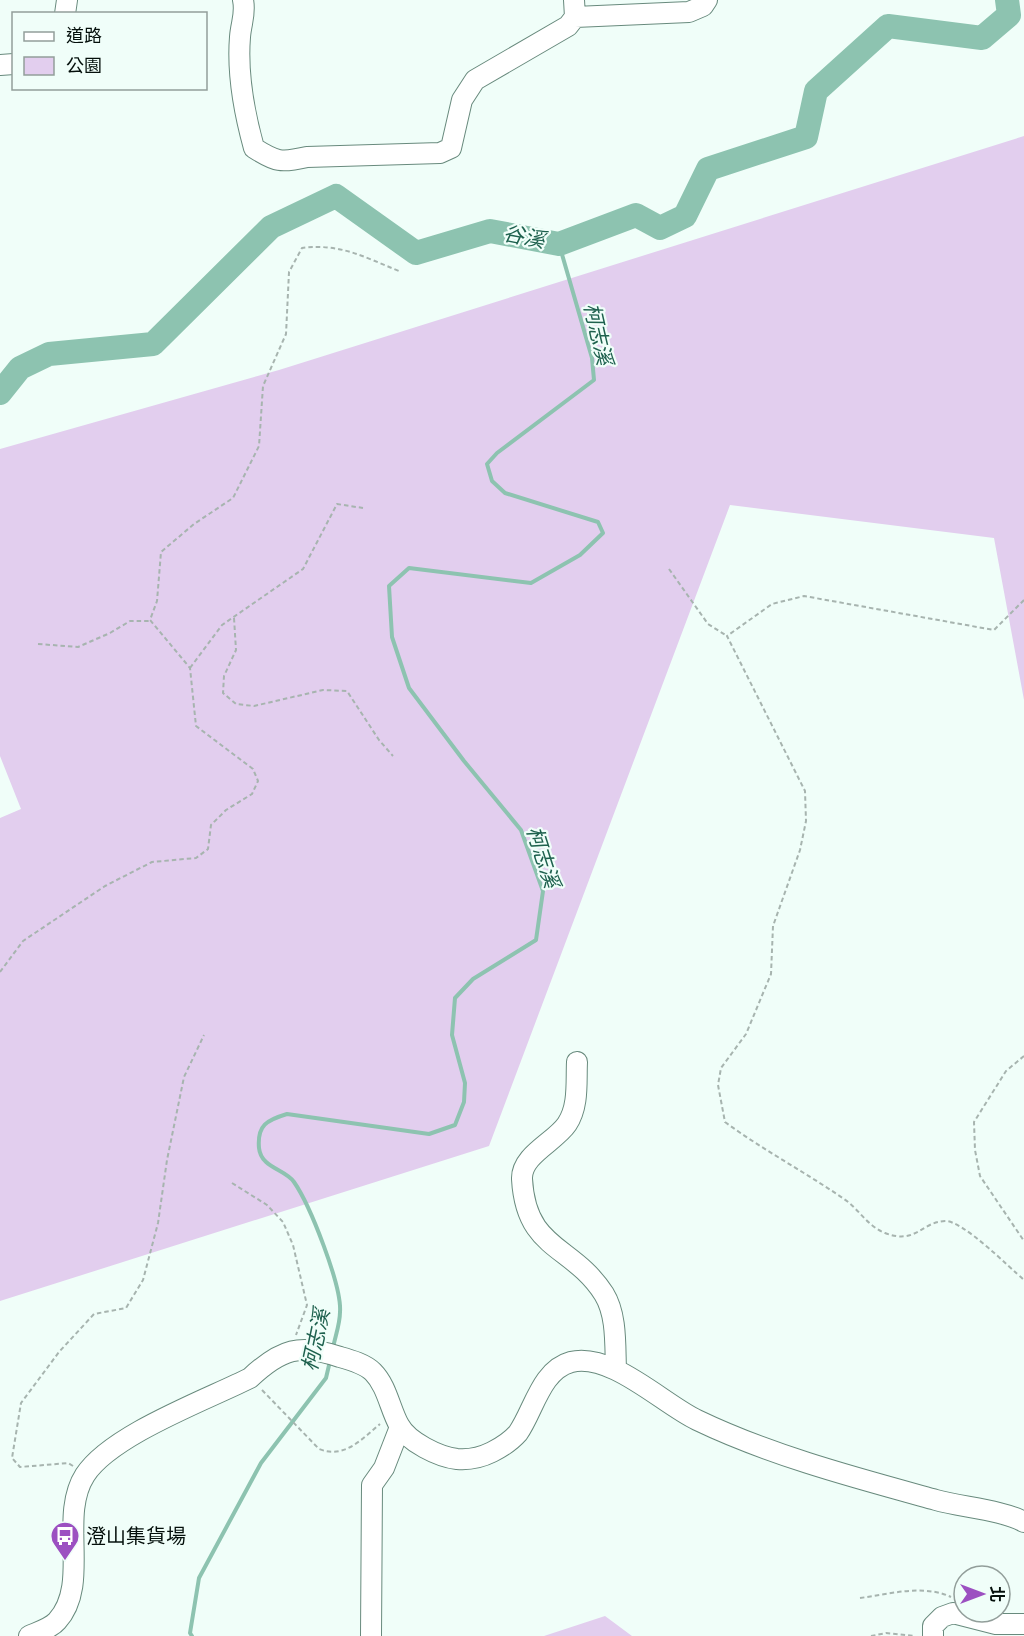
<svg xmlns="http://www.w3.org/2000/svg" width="1024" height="1636" font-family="'Work Sans','Noto Sans TC',sans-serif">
	<rect width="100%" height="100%" fill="#f0fef9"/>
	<path fill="#e2ceee" d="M1024,136V700L994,538L730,505L489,1146L0,1301V818L21,809L0,756V449L279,370Z
		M605,1616L632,1636H544Z"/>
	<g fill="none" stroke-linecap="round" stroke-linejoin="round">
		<path stroke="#8dc3b0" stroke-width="4" d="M333,1348C335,1337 340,1324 340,1312C342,1286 310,1205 294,1182C285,1169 261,1168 259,1148C257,1125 267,1120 287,1114L429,1134L455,1125L464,1102L465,1083L452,1035L455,998L473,979L536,940L543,891L521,830L464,761L409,688L392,637L389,586L409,568L531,583L580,555L603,533L598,522L505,493L492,481L487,464L497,453L594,380L592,358L559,244
			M192,1636L190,1633L199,1578L261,1463L326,1378L330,1361"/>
		<path stroke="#8dc3b0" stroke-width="24" d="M0,393L20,368L49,354L153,344L271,227L336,196L416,253L490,231L559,244L636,215L660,228L685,216L708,169L806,137L816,91L888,26L982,38L1009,15L1007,0"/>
		<g stroke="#688a7d" stroke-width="22">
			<path id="minor" d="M243,0C246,14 241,23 240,37C237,74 244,112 254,148C276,162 281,163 307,157L440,153L451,148L462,100L475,80L568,26L575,17L574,0
				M65,14L67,0
				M575,17L689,12L703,6L707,0
				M0,65L14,64
				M577,1062C576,1082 579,1106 567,1124C555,1142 521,1155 522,1179C526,1251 572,1244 604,1294C617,1315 615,1345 616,1370
				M29,1636C38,1632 51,1628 57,1621C91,1584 58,1517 85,1475C111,1435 206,1400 250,1378C281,1349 300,1343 340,1357C351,1360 365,1364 373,1372C387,1386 390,1409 399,1425C408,1442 439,1457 457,1459C469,1460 482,1457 492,1452C502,1447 511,1441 518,1433C534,1410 541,1370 571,1362C611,1352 663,1404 697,1420C772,1456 856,1478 936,1500C960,1507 1003,1510 1024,1522
				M371,1636L372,1485L384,1468L400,1427
				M933,1636V1626L942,1617L953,1613L996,1624H1024"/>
		</g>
		<path stroke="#a7b4af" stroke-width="2" stroke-dasharray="4.5 3" stroke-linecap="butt" d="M669,569L708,624L727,636
			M1024,600L994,630L804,596L772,604L727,636L805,791L806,821L800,850L773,926L771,974L746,1034L721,1068L718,1085L725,1122C763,1150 805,1172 844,1199C859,1209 867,1226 885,1233C916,1245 921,1222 945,1221C962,1220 1009,1267 1024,1280
			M234,618L236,650L224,676L223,693L236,704L254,706L323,690L347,691L379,740L393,756
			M38,644L78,647L110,633L130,621H149
			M190,668L222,625L303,569L337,504L363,508
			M0,972L23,941L105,886L152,862L196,858L208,849L211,825L226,810L252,794L258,781L253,769L196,726L190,668L150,620L157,601L161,552L194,524L233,498L259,446L263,386L286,334L289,272L302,248C340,243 364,257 399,271
			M1024,1056L1006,1071L974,1122L975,1150L980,1176L1024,1241
			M232,1183L267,1205L283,1222L293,1245L307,1305L296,1335
			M262,1390L319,1449C344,1459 361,1440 380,1424
			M73,1466L68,1463L20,1467L12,1458L21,1403L59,1352L94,1314L126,1308L143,1280L158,1223L167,1160L184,1077L204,1035
			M860,1598C890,1594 923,1584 951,1597
			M871,1636L886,1633L915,1636"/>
		<use href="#minor" stroke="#fff" stroke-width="20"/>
	</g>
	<defs>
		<g id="bus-pin" transform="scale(1.5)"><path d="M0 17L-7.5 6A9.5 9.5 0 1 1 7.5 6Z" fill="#9c50c1" stroke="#f0fef9"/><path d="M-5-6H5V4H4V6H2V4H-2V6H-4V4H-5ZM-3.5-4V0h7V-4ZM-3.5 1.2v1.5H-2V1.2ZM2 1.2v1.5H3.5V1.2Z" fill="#fff"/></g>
	</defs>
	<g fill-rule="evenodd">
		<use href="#bus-pin" x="65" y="1536"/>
	</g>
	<g text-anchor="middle" stroke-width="4.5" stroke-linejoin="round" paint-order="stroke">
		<g font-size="20" fill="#040f0b" stroke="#f0fef9" text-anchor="start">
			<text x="86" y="1543">澄山集貨場</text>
		</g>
		<g font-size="21" font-style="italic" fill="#1e614e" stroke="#f0fef9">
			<text transform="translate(524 237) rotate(11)" y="7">谷溪</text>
			<text transform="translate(598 334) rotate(77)" y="7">柯志溪</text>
			<text transform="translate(543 857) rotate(72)" y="7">柯志溪</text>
			<text transform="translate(316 1340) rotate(-78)" y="7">柯志溪</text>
		</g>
	</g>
	<rect x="12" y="12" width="195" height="78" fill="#f0fef9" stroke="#929e9a" stroke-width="1.5"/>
	<rect x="24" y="32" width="30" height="9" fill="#ffffff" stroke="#929e9a" stroke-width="1.5"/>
	<text x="66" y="42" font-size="18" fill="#040f0b">道路</text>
	<rect x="24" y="57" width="30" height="18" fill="#e2ceee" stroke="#929e9a" stroke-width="1.5"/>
	<text x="66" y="72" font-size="18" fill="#040f0b">公園</text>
	<g transform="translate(982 1594) rotate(90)"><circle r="28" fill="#f0fef9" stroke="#929e9a" stroke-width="1.5"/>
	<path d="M0-4.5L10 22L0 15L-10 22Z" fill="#9c50c1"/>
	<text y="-9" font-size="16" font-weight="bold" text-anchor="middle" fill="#040f0b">北</text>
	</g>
</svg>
